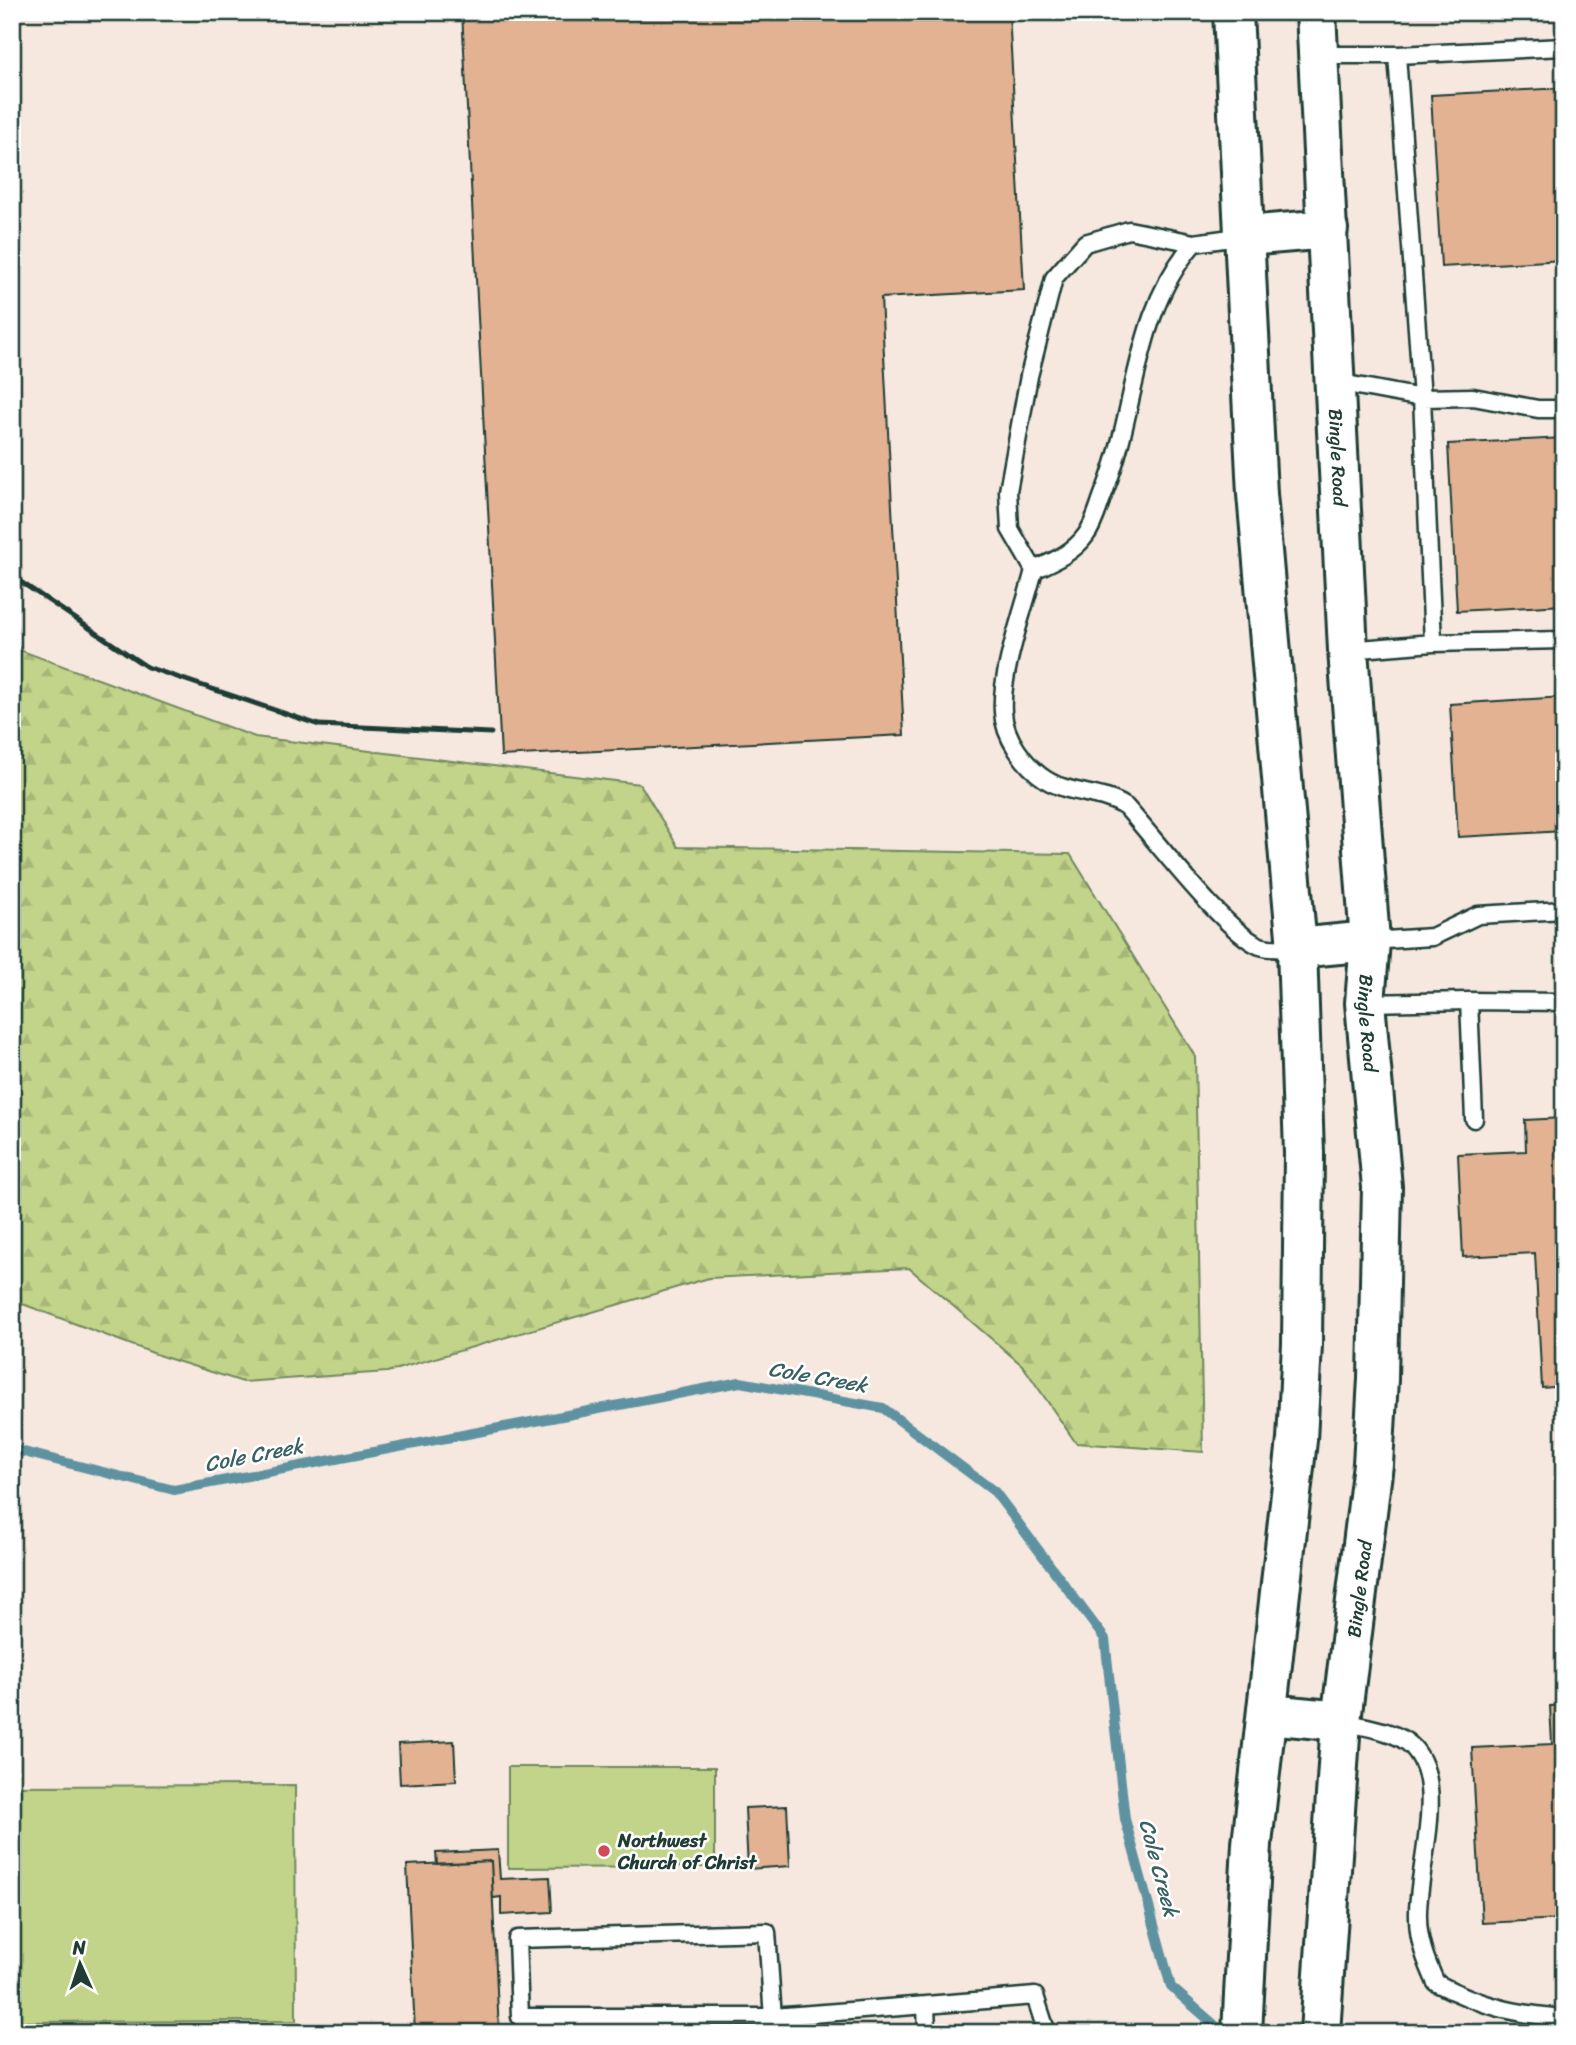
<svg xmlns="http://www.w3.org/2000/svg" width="1576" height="2045" font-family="Sriracha,sans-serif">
	<defs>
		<pattern id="forest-firs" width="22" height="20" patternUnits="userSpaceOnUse" patternTransform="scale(1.75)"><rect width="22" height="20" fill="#c2d489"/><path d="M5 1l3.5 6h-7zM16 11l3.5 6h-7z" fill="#a6b777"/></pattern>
	</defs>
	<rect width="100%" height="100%" fill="#f6e8df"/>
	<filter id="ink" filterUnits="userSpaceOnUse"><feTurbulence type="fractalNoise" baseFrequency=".0143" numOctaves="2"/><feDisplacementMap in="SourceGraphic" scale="14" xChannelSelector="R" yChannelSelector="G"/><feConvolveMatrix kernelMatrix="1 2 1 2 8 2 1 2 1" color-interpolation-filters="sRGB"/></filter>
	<g filter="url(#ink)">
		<path fill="#c2d489" stroke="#70885e" stroke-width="2" d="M508,1767H715V1867L508,1868Z
			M295,1785L296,2021L13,2022V1786Z"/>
		<path fill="url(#forest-firs)" stroke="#70885e" stroke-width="2" d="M12,640L22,651L255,737L640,784L678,847L1070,854L1195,1056L1203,1452L1076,1443L1023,1366L909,1268L709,1278L387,1372L243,1382L161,1356L12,1300Z"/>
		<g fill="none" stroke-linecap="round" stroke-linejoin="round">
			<path stroke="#5e92a1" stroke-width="10" d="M12,1449L174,1490L740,1382L883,1408L995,1492L1105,1639L1125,1819L1171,1987L1224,2033"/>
		</g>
		<path fill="#e2b293" stroke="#1f3d34" stroke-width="2" d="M462,12H1009L1024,290L881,298L904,735L501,756Z
			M1564,88V260L1441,267L1431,95Z
			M1564,438V605L1457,611L1448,444Z
			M1564,697V831L1458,837L1450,704Z
			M1564,1118V1386L1542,1388L1535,1253L1463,1257L1458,1154L1526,1151L1525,1120Z
			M1564,1705V1924L1563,1919L1482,1923L1472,1748L1552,1744L1550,1706Z
			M454,1741L456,1781L400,1784L398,1744Z
			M787,1806L790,1866L748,1869L745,1808Z
			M498,1850L500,1879L550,1877L552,1912L501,1915V1897L493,1898L491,1861L437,1864L436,1853Z
			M491,1861L499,2033H415L407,1865Z
			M570,2026L571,2033H537V2028Z"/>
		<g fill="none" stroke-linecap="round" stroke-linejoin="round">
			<g stroke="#1f3d34" stroke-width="21">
				<path id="service" d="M1564,47L1397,55L1422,398L1433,643L1564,640
					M1319,55H1397
					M1246,236L1194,243C1133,314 1138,406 1105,490C1099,504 1095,523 1086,535C1073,553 1054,561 1034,570C1024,610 1000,673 1003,712C1004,737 1025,766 1045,779C1069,795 1102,791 1126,807C1155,839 1224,931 1260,946C1271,950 1285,948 1297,948
					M1336,382L1422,398L1473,397L1538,409H1564
					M1034,570L1010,529L1008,491L1029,376L1054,278L1085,243L1129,230L1194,243
					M1348,650L1433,643
					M1370,941L1432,937L1478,915L1564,910
					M1469,1001L1564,1002
					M1365,1003L1469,1001L1474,1119
					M1341,1721C1362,1727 1389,1729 1407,1742C1452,1776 1416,1869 1418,1917C1418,1941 1426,1961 1436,1983C1481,2006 1514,2014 1564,2018
					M926,2005L1035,1996L1047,2033
					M774,2033L767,1932L517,1939L520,2017H773L926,2005L927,2033"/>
			</g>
			<g stroke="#1f3d34" stroke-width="44">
				<g id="primary">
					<path d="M1233,12L1257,494L1297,948L1304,1153L1302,1344L1297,1440L1252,1844L1242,2033"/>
					<path id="s1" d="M1316,12L1348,650L1370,941L1365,1003L1382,1187L1378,1379L1373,1464L1341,1721L1320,2033"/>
					<path d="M1246,236L1328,229"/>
					<path d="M1297,948L1370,941"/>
					<path d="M1268,1714L1341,1721"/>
				</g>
			</g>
			<use href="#service" stroke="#fff" stroke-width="16"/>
			<use href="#primary" stroke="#fff" stroke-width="38"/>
			<path stroke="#1f3d34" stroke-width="5" d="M12,576L147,667L319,725L491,733"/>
		</g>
	</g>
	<circle fill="#d1495b" stroke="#fff" stroke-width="2.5" cx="604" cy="1851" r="7"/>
	<g text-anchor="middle" stroke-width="5" stroke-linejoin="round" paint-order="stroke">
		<g font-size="19" fill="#1f3d34" stroke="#fff">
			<text dy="7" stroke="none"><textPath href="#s1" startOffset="446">Bingle Road</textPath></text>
			<text dy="7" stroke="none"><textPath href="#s1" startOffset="1013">Bingle Road</textPath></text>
			<text transform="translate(1359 1589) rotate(-83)" y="7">Bingle Road</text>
		</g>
		<g font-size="19" font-weight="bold" fill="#1f3d34" stroke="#fff" text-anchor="start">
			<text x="618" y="1847">Northwest<tspan x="618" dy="22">Church of Christ</tspan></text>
		</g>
		<g font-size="21" font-style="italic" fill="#396062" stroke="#fff">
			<text transform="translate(818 1377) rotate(10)" y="7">Cole Creek</text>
			<text transform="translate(254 1455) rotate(-11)" y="7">Cole Creek</text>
			<text transform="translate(1159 1868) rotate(75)" y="7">Cole Creek</text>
		</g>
	</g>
	<rect width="1576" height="2045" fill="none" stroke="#fff" stroke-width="42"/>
	<rect x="21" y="21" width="1534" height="2003" fill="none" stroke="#1f3d34" stroke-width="2.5" filter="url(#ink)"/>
	<g transform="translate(80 1964) rotate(357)" stroke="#ffffff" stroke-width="5" paint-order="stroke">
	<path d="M0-5L12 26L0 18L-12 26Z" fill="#1f3d34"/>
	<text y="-10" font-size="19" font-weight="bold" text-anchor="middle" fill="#1f3d34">N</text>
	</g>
</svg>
